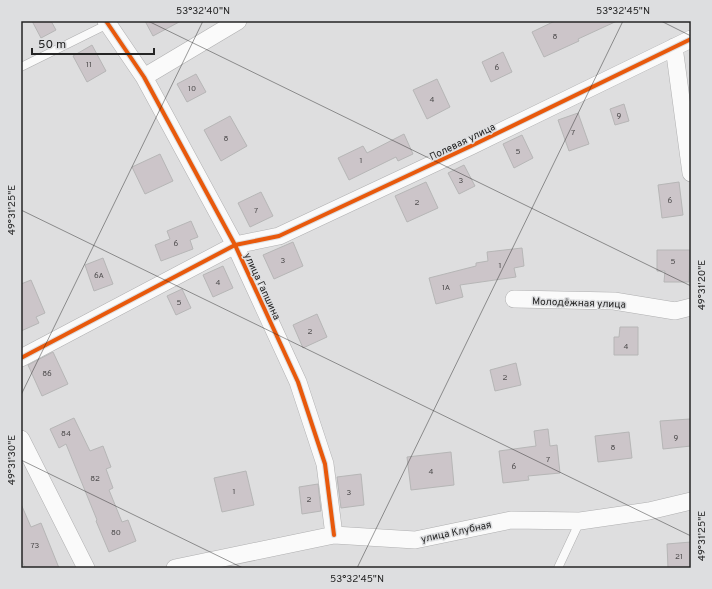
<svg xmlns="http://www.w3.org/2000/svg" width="712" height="589" font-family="Overpass,sans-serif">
	<rect width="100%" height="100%" fill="#dededf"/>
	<path fill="#ccc5c9" stroke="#b6b6b6" d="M32,21H51L56,30L41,38Z
		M145,21H181L153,36Z
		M555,21H617L578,39L579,41L544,57L532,32Z
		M92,45L106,71L87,82L73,56Z
		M503,52L512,72L491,82L482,62Z
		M196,74L206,92L187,102L177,84Z
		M437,79L450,107L427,119L413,90Z
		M624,104L629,121L615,125L610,109Z
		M578,113L589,144L569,151L558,120Z
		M230,116L247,146L221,161L204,130Z
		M404,134L413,154L398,161L396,157L349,180L338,158L363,146L367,153Z
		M522,135L533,158L514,168L503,144Z
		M160,154L173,181L145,194L132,167Z
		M464,165L475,186L459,194L448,173Z
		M426,182L438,208L407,222L395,196Z
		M679,182L683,215L662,218L658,185Z
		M261,192L273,216L250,227L238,203Z
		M191,221L198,237L190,240L193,249L161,261L155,245L170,239L167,231Z
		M293,242L303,266L274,279L263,255Z
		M522,248L524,266L514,268L516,277L460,285L463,297L436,304L429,278L476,266V263L488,261L487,252Z
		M657,250H690L689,282H664L665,271H657Z
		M103,258L113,284L94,291L85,265Z
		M223,266L233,288L213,297L203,275Z
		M31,280L45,313L36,317L39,323L21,331V284Z
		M182,289L191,308L176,315L167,296Z
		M317,314L327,337L303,348L293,325Z
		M620,327H638V355H614V337H619Z
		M53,352L68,384L42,396L28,365Z
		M516,363L521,385L495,391L490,370Z
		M74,418L90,451L103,446L111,467L106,469L113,488L109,490L122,522L128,520L136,541L109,552L96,521L97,520L66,444L59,448L50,429Z
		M690,419L691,446L663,449L660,421Z
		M548,429L550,446L557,445L560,473L528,476L529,480L503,483L499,451L536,446L534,431Z
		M629,432L632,458L598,462L595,436Z
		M451,452L454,485L411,490L407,457Z
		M246,471L254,505L222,512L214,478Z
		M361,474L364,505L341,508L337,477Z
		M318,484L321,511L302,514L299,487Z
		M21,504L31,527L41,523L59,568H25L21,559Z
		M691,542V567L668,568L667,544Z"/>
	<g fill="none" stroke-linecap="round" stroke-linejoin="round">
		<g stroke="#afafb0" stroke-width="9">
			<path id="lane" d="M21,67L108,24
				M558,568L580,521"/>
		</g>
		<g stroke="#afafb0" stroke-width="18">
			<path id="street" d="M106,21L144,77L235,245L298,382L325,464L334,535
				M674,47L691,173
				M144,77L238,21
				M514,299L614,301L675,311L691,307
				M21,358L235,245L279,236L471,146L691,39
				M21,439L86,568
				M175,568L334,535L415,540L511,520L580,521L649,511L691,501"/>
		</g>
		<use href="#lane" stroke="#fafafa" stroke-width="8"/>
		<use href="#street" stroke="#fafafa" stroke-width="17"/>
		<g stroke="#dddee0" stroke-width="6">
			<path id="cycleway" d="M106,21L144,77L235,245L298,382L325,464L334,535
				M21,358L235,245L279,236L471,146L691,39"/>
		</g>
		<use href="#cycleway" stroke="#e8590c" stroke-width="4"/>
	</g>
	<path fill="none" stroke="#242424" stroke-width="1" stroke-opacity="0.45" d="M148,21L691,286M661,21L691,36M21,210L691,536M21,395L203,21M21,460L243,568M357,568L623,21"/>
	<g text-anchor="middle" stroke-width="3" stroke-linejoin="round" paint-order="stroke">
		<g font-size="8" fill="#4e4c4d">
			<text x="555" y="39">8</text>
			<text x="89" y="67">11</text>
			<text x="497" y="70">6</text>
			<text x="192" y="91">10</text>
			<text x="432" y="102">4</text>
			<text x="619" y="118">9</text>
			<text x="573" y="135">7</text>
			<text x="226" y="141">8</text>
			<text x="518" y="154">5</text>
			<text x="361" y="163">1</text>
			<text x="461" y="183">3</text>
			<text x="670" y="203">6</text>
			<text x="417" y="205">2</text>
			<text x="256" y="213">7</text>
			<text x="176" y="246">6</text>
			<text x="283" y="263">3</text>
			<text x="673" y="264">5</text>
			<text x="500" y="268">1</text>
			<text x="99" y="278">6А</text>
			<text x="218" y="285">4</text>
			<text x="446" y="290">1А</text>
			<text x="179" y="305">5</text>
			<text x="310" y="334">2</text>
			<text x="626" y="349">4</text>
			<text x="47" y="376">86</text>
			<text x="505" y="380">2</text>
			<text x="66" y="436">84</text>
			<text x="676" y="440">9</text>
			<text x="613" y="450">8</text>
			<text x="548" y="462">7</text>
			<text x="514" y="469">6</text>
			<text x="431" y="474">4</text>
			<text x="95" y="481">82</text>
			<text x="234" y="494">1</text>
			<text x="349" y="495">3</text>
			<text x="309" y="502">2</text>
			<text x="116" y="535">80</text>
			<text x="35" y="548">73</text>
			<text x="679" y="559">21</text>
		</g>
		<g font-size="10" fill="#242424" stroke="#dddee0">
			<text transform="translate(462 141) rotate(-26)" y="4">Полевая улица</text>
			<text transform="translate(263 286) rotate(65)" y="4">улица Гапшина</text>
			<text transform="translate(579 302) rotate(2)" y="4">Молодёжная улица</text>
			<text transform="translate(456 531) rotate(-12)" y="4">улица Клубная</text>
		</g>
	</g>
	<rect width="712" height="589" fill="none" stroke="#dddee0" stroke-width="44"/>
	<path d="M32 48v6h122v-6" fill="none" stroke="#242424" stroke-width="2"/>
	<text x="38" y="48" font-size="12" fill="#242424" stroke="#dddee0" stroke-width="3" paint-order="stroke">50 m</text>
	<rect x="22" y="22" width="668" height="545" fill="none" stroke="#242424" stroke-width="1.5"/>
	<g font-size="10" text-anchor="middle" fill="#242424">
		<text x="203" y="14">53°32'40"N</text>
		<text x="623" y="14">53°32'45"N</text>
		<text transform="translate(11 210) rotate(-90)" y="4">49°31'25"E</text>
		<text transform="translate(701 285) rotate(-90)" y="4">49°31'20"E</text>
		<text transform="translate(11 460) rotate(-90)" y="4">49°31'30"E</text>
		<text transform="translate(701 536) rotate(-90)" y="4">49°31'25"E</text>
		<text x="357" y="582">53°32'45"N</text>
	</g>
</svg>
